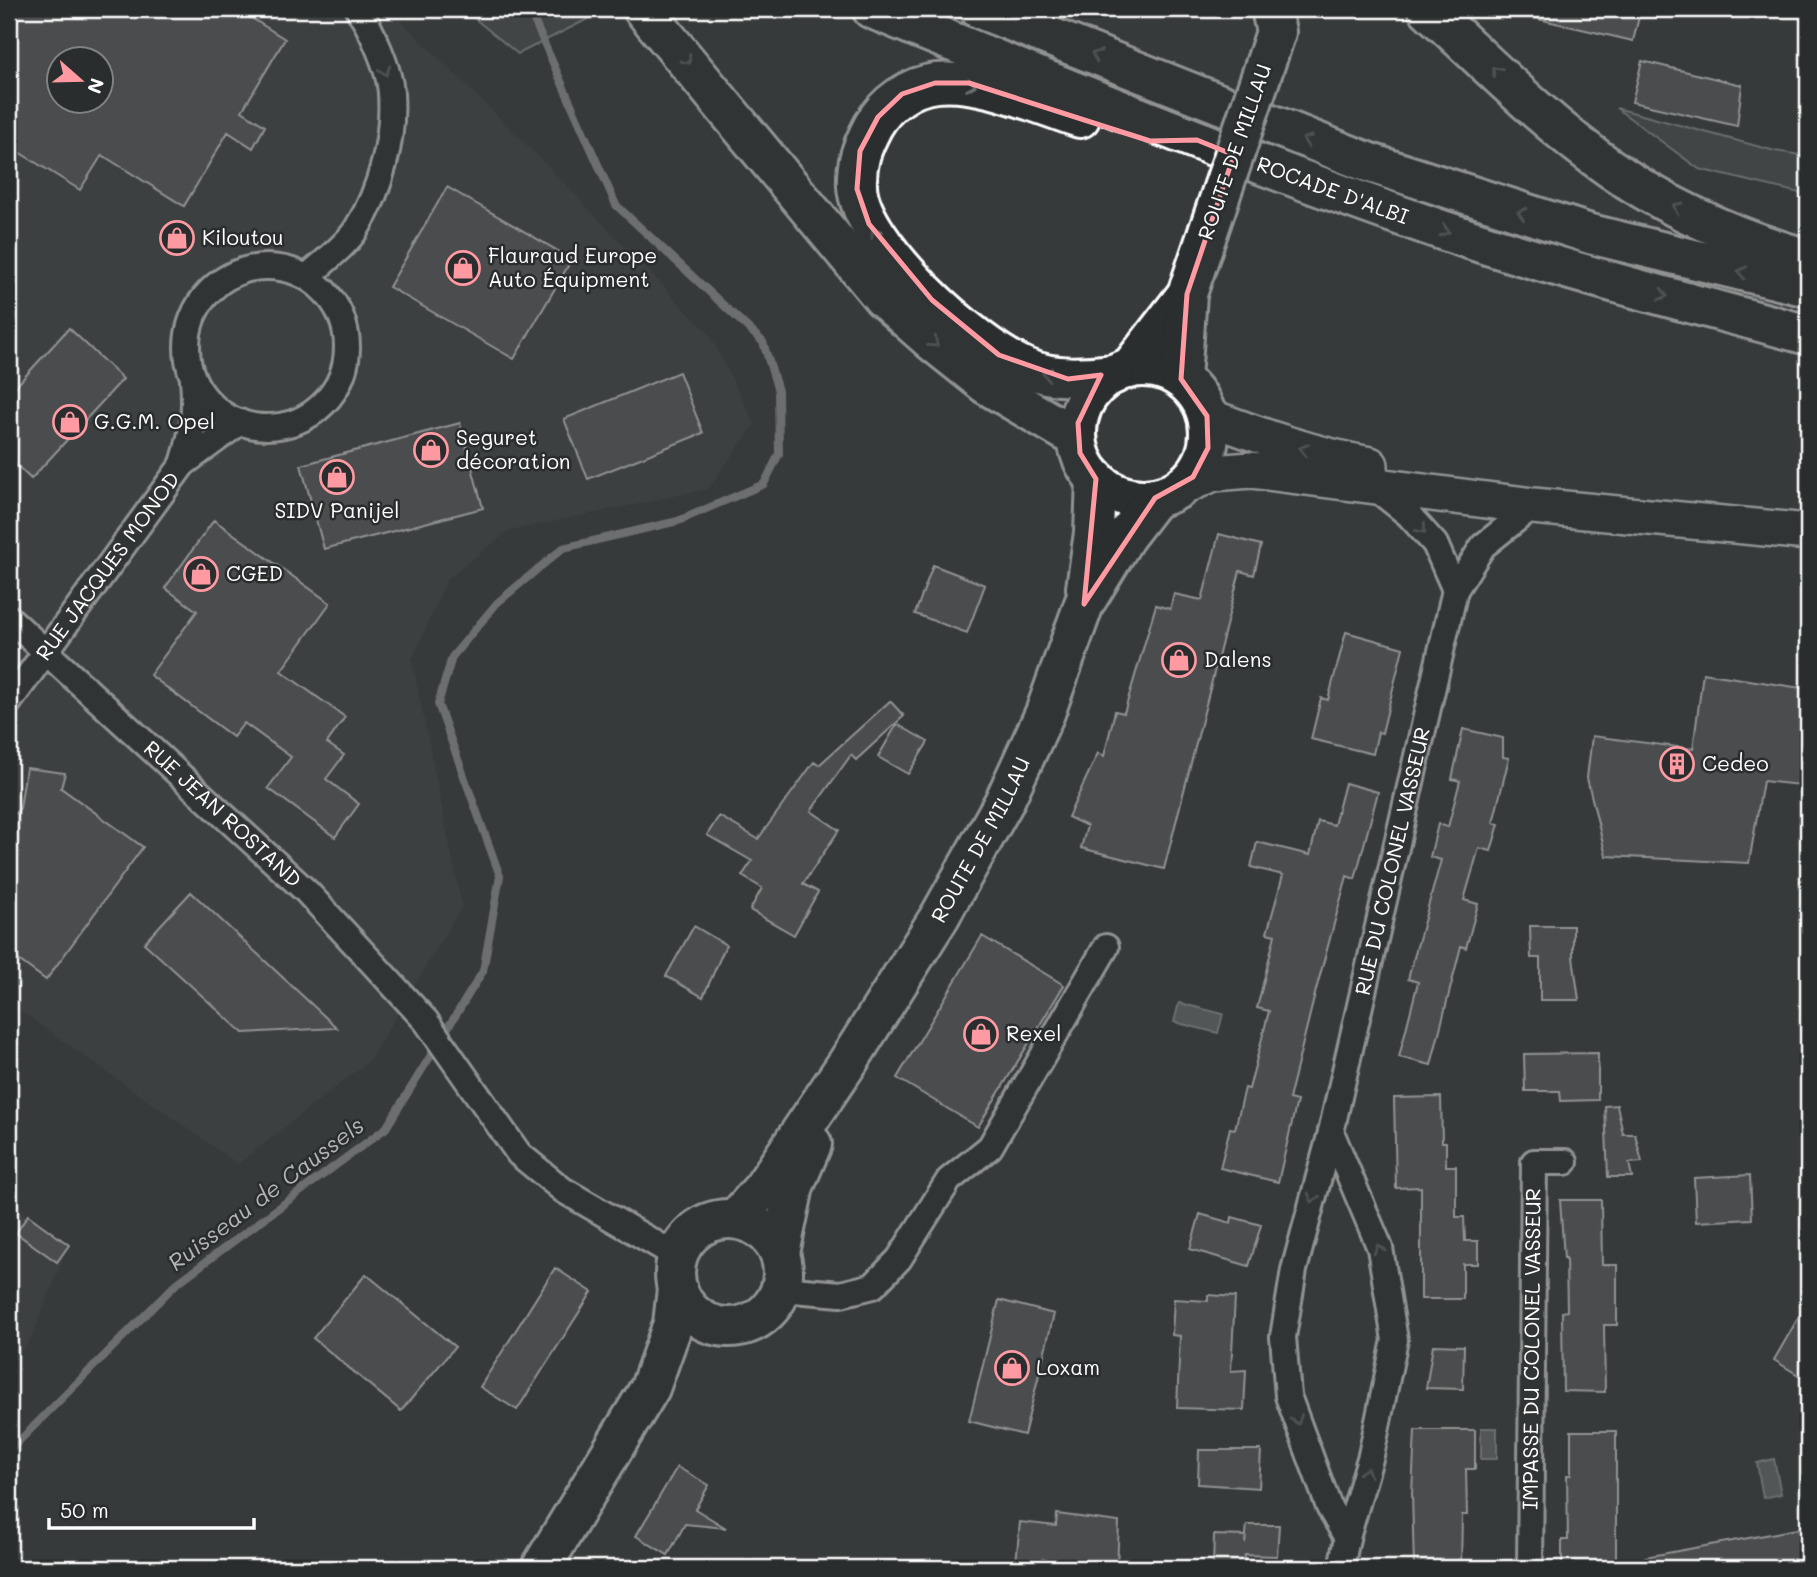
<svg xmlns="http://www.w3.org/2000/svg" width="1817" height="1577" font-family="Mali,sans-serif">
	<rect width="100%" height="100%" fill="#373a3b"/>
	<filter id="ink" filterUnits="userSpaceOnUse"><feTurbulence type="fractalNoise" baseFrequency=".0143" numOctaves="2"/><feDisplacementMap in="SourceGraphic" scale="14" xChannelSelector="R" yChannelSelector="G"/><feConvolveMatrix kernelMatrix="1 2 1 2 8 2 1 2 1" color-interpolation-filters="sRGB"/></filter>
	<g filter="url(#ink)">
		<path fill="#444748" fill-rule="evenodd" d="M9,9H389L539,157L710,335L755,424L708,489L509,531L447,579L412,660L462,906L370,1060L238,1164L9,1003ZM60,60H102V102H60Z
			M9,1203L69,1245L32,1337L9,1368Z"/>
		<path fill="#505354" stroke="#a8a9aa" stroke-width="2" d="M463,9H595L600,13L518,54Z
			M1616,108L1775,151L1808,156V195L1699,169Z"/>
		<path fill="#767879" stroke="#adaeaf" stroke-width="2" d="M1179,1003L1223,1014L1218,1033L1174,1022Z
			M1481,1428H1497V1459H1481Z
			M1774,1459L1781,1494L1763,1498L1757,1463Z"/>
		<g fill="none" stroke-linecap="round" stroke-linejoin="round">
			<path stroke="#adaeaf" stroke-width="8" d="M9,1451L176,1284L386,1128L483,971L500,876L438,704L452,657L497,603L563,548L678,521L764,484L779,454L778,391L763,342L616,205L529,9"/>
		</g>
		<path fill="#636465" stroke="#fff" stroke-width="2" fill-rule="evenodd" d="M9,9H237L285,39L242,111L265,126L253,148L228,132L184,206L102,155L80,190L9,146ZM60,60H102V102H60Z
			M1535,9H1641L1633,41L1534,18Z
			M1642,61L1742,85L1737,126L1632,102Z
			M447,187L572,259L514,359L389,287Z
			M69,328L123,379L31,479L9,458V394Z
			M679,372L703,433L588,479L564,419Z
			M460,423L483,508L324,549L301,465Z
			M214,520L330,603L281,671L345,717L327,743L344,755L326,779L359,804L335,837L268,788L291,757L244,723L233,737L150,675L197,611L165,588Z
			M1219,534L1261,545L1254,575L1240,571L1164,869L1081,848L1087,826L1068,817L1098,753L1104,756L1115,711L1124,713L1156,605L1170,609L1174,594L1202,600Z
			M933,565L985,585L967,633L915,614Z
			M1346,632L1403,648L1382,733L1378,732L1373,754L1311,739L1321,698L1328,700Z
			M1703,673L1808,689V786L1763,781L1749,863L1606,856L1587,778L1592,736L1693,749Z
			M890,701L904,716L856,760L851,755L811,811L839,830L803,884L818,892L794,935L750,910L762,888L742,876L752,861L707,835L719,816L758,839L814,762L819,765Z
			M897,724L928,742L908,774L878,757Z
			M1463,729L1503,738V757L1509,758L1493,823L1499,824L1491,851L1479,848L1464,900L1478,904L1466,948L1461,946L1431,1065L1399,1057L1418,982L1408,979L1441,860L1430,857L1438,824L1448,827L1460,781L1452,779Z
			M26,768L65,773L61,788L143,847L46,980L9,953V820L20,808Z
			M1345,783L1378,792L1355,879L1347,876L1316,990L1289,1099L1297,1101L1278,1182L1220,1168L1230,1128L1235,1129L1245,1088L1249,1089L1269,1011L1257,1008L1275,935L1267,933L1283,875L1251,867L1257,842L1310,855L1318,821L1334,825Z
			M191,892L337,1028L243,1033L144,943Z
			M694,926L726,945L703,997L666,976Z
			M1530,926H1573V957L1579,1000H1540V958H1531Z
			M982,936L1064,985L978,1127L897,1078Z
			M1598,1053V1100L1561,1101L1560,1091H1525L1524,1054Z
			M1441,1097L1442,1142H1446V1166H1456V1217H1464L1465,1241H1478V1264H1463V1299H1421V1187L1396,1188L1394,1098Z
			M1617,1105L1623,1134H1635L1642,1162L1629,1163L1632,1177H1608L1605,1106Z
			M1750,1175L1752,1219L1696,1222L1694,1178Z
			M1560,1200H1601L1602,1265H1617V1325H1604L1605,1392L1563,1391L1562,1312L1567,1311L1566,1258H1564Z
			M1200,1214L1231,1223L1232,1217L1261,1225L1249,1266L1190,1249Z
			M28,1215L69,1245L57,1262L16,1233Z
			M555,1268L592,1292L517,1410L480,1387Z
			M366,1274L455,1347L401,1411L313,1338Z
			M1208,1295L1235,1297L1231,1371L1246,1370L1244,1410L1177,1408L1180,1336L1172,1335L1174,1299L1208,1301Z
			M999,1300L1054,1314L1024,1435L969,1421Z
			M1808,1301V1381L1774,1360Z
			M1433,1345L1464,1346L1463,1389L1426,1388Z
			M1415,1430H1475V1469H1466L1467,1515H1462L1461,1568H1414L1412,1493Z
			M1571,1431H1616V1568H1562V1540H1568L1567,1475H1571Z
			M1199,1450H1261L1259,1488L1198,1484Z
			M677,1467L709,1485L695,1509L726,1528L685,1524L668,1555L636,1536Z
			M1057,1514L1119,1522L1117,1568H1078L1016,1563L1020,1522L1056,1526Z
			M1247,1525H1279L1277,1556L1245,1555L1244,1568L1213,1566L1214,1535L1246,1536L1245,1543Z
			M1808,1527V1568H1747L1746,1564L1719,1568H1646L1645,1557Z"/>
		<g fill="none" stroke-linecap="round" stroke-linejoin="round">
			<g stroke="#fff" stroke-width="30">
				<g id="minor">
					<circle cx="267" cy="347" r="80"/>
					<path d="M307,277C322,263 347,245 357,228C381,190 394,138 391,94C390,70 371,28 358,9"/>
					<path d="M183,464C193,430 196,414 193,379"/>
					<path d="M1374,487L1408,514L1435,544L1455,590"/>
					<path id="s1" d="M9,618L307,892L426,1021L519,1154L563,1190L677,1256"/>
					<path id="s2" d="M9,702L183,464L240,422"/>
					<path d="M1331,1132L1380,1248L1395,1340L1371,1455L1347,1538L1341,1568"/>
					<path d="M781,1289L841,1294L873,1286L899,1259L949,1180L990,1147L1106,947"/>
					<path id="s3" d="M1347,1538L1329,1507L1288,1396L1283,1337L1294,1270L1331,1132L1455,590L1483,546L1533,506"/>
					<path id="s4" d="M1530,1568L1534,1162H1565"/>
				</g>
			</g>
			<g stroke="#fff" stroke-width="40">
				<path id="secondary" d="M1207,416C1260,436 1314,455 1370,465
					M1180,488L1213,473L1251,470L1533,506L1808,532"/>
			</g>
			<g stroke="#fff" stroke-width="44">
				<g id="primary">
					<path d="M1271,47L1276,32L1271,9"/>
					<circle cx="1143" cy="433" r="66"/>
					<path d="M1129,369L1187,294"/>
					<path d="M1181,379L1187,294L1208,232"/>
					<path d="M1086,588L1094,533L1096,479"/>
					<path id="s5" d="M736,1219L763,1188L848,1062L940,916L1004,802L1045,713L1084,604L1125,537L1155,498"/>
					<circle cx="729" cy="1273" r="54"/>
					<path d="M780,1253L794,1186L812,1144"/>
					<path d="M541,1568L650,1388L673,1324L677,1289"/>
				</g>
			</g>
			<g stroke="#fff" stroke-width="44">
				<g id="trunk">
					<path d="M643,9L883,298L933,342L987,385L1077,438"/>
					<path id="s6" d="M872,9C1051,82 1230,156 1413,220C1542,266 1676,299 1808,335"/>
					<path d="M980,9L1367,162L1590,234L1808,287"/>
					<path d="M1428,9C1487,63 1544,122 1610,168C1671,210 1737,239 1808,259"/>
					<path d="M1080,118C1037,104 981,78 936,83C910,86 886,103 873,126C862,147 856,162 857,186C860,244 975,347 1026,368C1055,380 1084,377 1114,374"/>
				</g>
			</g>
			<use href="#minor" stroke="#2a2d2e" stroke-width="24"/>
			<use href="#secondary" stroke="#2a2d2e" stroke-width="35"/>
			<use href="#primary" stroke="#2a2d2e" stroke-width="38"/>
			<use href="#trunk" stroke="#2a2d2e" stroke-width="38"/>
			<g stroke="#fff" stroke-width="44" stroke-linecap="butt">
				<path id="primary-bridge" d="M1208,232L1271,47"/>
			</g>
			<use href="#primary-bridge" stroke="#2a2d2e" stroke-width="38"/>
		</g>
		<defs><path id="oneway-chevron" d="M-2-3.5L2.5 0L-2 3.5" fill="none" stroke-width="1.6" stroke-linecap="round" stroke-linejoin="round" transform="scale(1.75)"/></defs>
		<g stroke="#6a6c6d">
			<use href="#oneway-chevron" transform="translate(1096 55) rotate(-158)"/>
			<use href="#oneway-chevron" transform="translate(687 60) rotate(52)"/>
			<use href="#oneway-chevron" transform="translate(385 71) rotate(73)"/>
			<use href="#oneway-chevron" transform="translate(1496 71) rotate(-137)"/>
			<use href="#oneway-chevron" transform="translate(971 85) rotate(10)"/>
			<use href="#oneway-chevron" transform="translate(1307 140) rotate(-159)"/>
			<use href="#oneway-chevron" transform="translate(1677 207) rotate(-152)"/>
			<use href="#oneway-chevron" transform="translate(1522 213) rotate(-163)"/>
			<use href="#oneway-chevron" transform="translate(1445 231) rotate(18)"/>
			<use href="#oneway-chevron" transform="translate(875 232) rotate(-124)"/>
			<use href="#oneway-chevron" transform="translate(1742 272) rotate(-167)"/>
			<use href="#oneway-chevron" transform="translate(1663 295) rotate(15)"/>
			<use href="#oneway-chevron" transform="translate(934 343) rotate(40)"/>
			<use href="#oneway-chevron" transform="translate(1047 374) rotate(-167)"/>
			<use href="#oneway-chevron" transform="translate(1304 449) rotate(-164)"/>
			<use href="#oneway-chevron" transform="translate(1422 529) rotate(49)"/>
			<use href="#oneway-chevron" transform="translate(1313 1198) rotate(105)"/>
			<use href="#oneway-chevron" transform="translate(1379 1249) rotate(-106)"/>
			<use href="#oneway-chevron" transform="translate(1297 1420) rotate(70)"/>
			<use href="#oneway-chevron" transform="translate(1366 1472) rotate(-74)"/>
		</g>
	</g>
	<path d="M0 0H1817V1577H0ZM935,83H969L1150,141L1197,140L1234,155L1187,294L1181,379L1207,416L1208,448L1193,477L1155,498L1084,604L1096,479L1080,453L1078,423L1101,375L1068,379L999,355L932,300L869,224L857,189L860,151L878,117L902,94Z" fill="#373a3b" fill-opacity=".55" fill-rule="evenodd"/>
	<path fill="none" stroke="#ff9aa2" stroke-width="5" stroke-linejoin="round" d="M935,83H969L1150,141L1197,140L1234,155L1187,294L1181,379L1207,416L1208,448L1193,477L1155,498L1084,604L1096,479L1080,453L1078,423L1101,375L1068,379L999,355L932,300L869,224L857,189L860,151L878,117L902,94Z"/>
	<defs>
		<g id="shop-ring" transform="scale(1.75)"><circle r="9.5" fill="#2a2d2e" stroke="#ff9aa2" stroke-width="1.5"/><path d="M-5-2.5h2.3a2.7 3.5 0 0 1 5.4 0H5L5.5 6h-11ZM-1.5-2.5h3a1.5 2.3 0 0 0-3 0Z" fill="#ff9aa2"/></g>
		<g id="building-ring" transform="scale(1.75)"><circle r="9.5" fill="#2a2d2e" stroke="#ff9aa2" stroke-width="1.5"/><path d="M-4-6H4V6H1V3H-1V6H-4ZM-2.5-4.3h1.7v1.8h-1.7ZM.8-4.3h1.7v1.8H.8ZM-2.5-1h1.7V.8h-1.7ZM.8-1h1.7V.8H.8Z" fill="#ff9aa2"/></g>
	</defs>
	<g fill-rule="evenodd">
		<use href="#shop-ring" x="177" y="238"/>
		<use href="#shop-ring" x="463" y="268"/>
		<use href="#shop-ring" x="70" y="422"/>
		<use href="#shop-ring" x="431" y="450"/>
		<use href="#shop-ring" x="337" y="477"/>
		<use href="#shop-ring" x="201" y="574"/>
		<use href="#shop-ring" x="1179" y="660"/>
		<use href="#building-ring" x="1677" y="764"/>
		<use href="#shop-ring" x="981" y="1034"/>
		<use href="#shop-ring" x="1012" y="1368"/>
	</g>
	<g text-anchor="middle" stroke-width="5" stroke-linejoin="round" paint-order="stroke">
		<g font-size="21" fill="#fff" stroke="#2a2d2e">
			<text transform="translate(1235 152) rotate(-71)" y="7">ROUTE DE MILLAU</text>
			<text dy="7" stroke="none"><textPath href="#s6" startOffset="495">ROCADE D'ALBI</textPath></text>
			<text dy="7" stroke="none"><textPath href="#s2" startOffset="168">RUE JACQUES MONOD</textPath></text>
			<text dy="7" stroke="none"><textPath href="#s1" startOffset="290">RUE JEAN ROSTAND</textPath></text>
			<text dy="7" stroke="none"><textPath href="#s5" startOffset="452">ROUTE DE MILLAU</textPath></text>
			<text dy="7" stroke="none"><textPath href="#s3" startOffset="702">RUE DU COLONEL VASSEUR</textPath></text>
			<text dy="7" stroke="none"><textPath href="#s4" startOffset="219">IMPASSE DU COLONEL VASSEUR</textPath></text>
		</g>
		<g font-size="21" fill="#fff" stroke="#2a2d2e" text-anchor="start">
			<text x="202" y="245">Kiloutou</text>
			<text x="488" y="263">Flauraud Europe<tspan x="488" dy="24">Auto Équipment</tspan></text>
			<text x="94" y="429">G.G.M. Opel</text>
			<text x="456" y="445">Seguret<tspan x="456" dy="24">décoration</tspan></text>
			<text x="337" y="518" text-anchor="middle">SIDV Panijel</text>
			<text x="226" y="581">CGED</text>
			<text x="1204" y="667">Dalens</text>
			<text x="1702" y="771">Cedeo</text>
			<text x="1006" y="1041">Rexel</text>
			<text x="1036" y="1375">Loxam</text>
		</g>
		<g font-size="23" font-style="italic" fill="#b4b5b5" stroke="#2a2d2e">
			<text transform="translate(266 1194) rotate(-37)" y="8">Ruisseau de Caussels</text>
		</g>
	</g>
	<rect width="1817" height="1577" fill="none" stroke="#2a2d2e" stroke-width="35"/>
	<rect x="18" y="18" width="1782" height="1542" fill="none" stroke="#fff" stroke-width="2.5" filter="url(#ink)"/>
	<g transform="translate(80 80) rotate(110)"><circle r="33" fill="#2a2d2e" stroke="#7f8182" stroke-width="2"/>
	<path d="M0-5L12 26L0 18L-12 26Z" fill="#ff9aa2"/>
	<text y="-10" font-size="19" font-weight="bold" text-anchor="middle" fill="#ffffff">N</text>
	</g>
	<path d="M49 1518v10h205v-10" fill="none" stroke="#ffffff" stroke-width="3.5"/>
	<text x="60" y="1518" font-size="21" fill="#ffffff" stroke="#2a2d2e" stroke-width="5" paint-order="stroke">50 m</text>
</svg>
